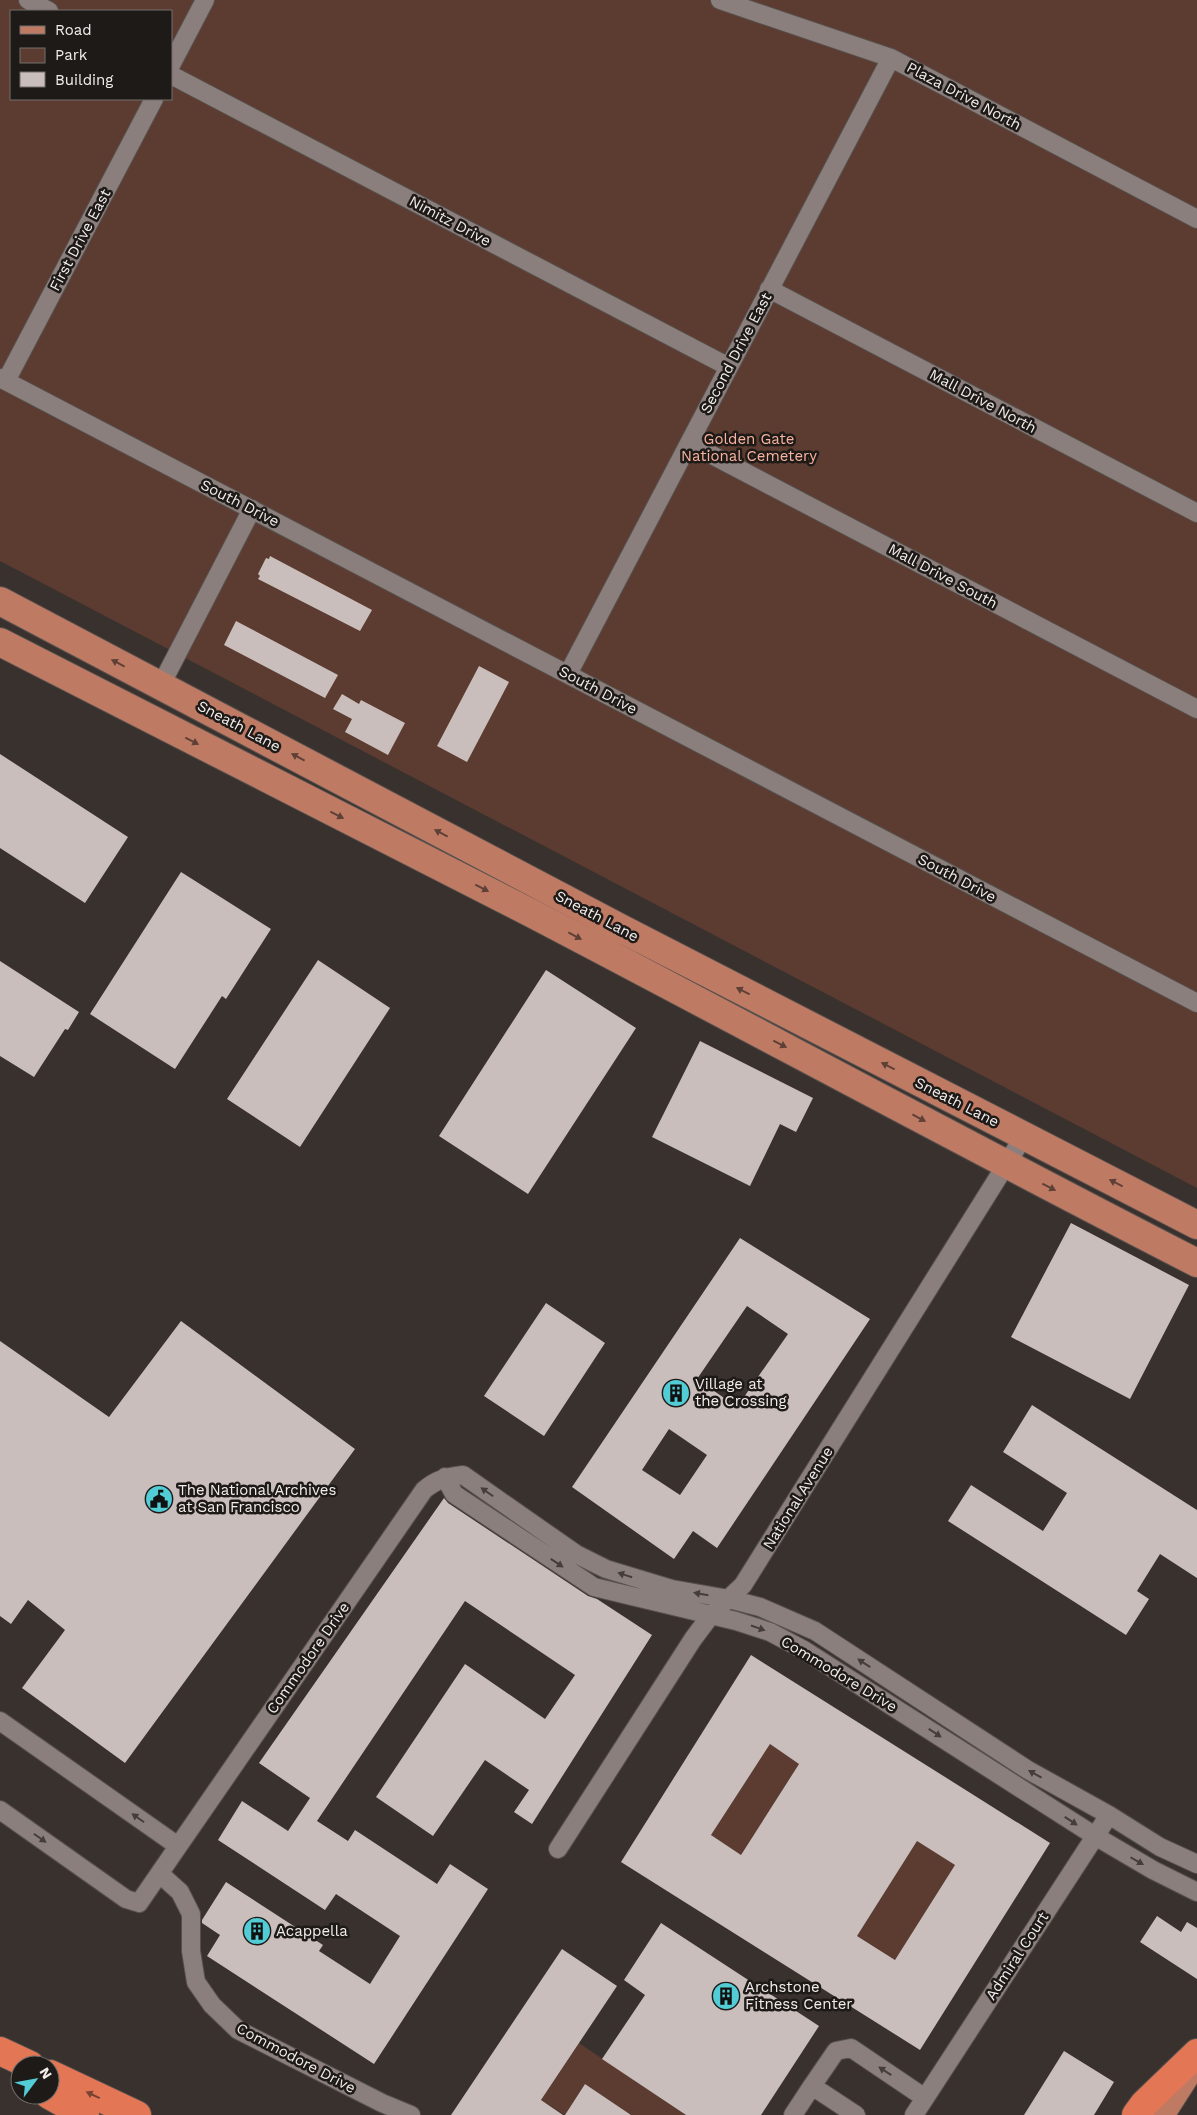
<svg xmlns="http://www.w3.org/2000/svg" width="1197" height="2115" font-family="'Work Sans',sans-serif">
	<rect width="100%" height="100%" fill="#39312e"/>
	<path fill="#5c3c31" fill-rule="evenodd" d="M0,0H1197V1188L0,561ZM11,11H171V99H11Z
		M770,1744L799,1764L741,1855L711,1835Z
		M917,1841L955,1865L895,1960L857,1936Z
		M579,2043L684,2114V2115H631L585,2084L565,2115L541,2100Z"/>
	<path fill="#c9bebb" fill-rule="evenodd" d="M270,556L372,610L360,631L258,579L260,576L258,574L266,558L269,559Z
		M236,621L338,675L325,698L224,645Z
		M479,666L509,682L467,762L437,746Z
		M342,694L359,704L361,700L405,723L388,755L345,732L352,719L333,709Z
		M0,754L128,837L85,903L0,848Z
		M181,872L271,929L226,999L222,996L175,1069L90,1014Z
		M318,960L390,1008L300,1147L227,1099Z
		M0,961L79,1012L68,1030L65,1029L34,1077L0,1056Z
		M546,970L636,1028L528,1194L439,1136Z
		M700,1041L813,1098L796,1132L780,1124L750,1186L652,1137Z
		M1071,1223L1189,1285L1130,1399L1011,1337Z
		M740,1238L870,1319L717,1548L693,1531L674,1559L572,1487ZM747,1306L788,1334L737,1407L697,1379ZM669,1429L707,1455L680,1495L642,1470Z
		M546,1303L605,1343L544,1436L484,1396Z
		M181,1321L355,1449L125,1763L22,1688L65,1630L28,1600L11,1624L0,1616V1341L109,1417Z
		M1032,1405L1197,1510V1578L1160,1554L1137,1591L1149,1599L1126,1635L948,1521L971,1485L1043,1531L1067,1493L1003,1452Z
		M444,1498L448,1503L588,1596L597,1599L652,1635L532,1824L514,1812L529,1790L485,1760L433,1836L376,1797L465,1664L545,1719L575,1675L465,1601L317,1821L348,1841L355,1830L437,1884L450,1864L488,1889L374,2064L207,1956L220,1935L202,1923V1920L226,1882L323,1945L319,1951L370,1984L400,1936L336,1894L325,1910L218,1840L242,1801L288,1831L310,1798L259,1763Z
		M751,1655L1050,1843L920,2050L621,1862ZM770,1744L799,1764L741,1855L711,1835ZM917,1841L955,1865L895,1960L857,1936Z
		M1157,1916L1181,1932L1187,1922L1197,1928V1979L1140,1942Z
		M661,1923L819,2026L761,2115H686L602,2059L645,1995L624,1980Z
		M562,1949L617,1986L541,2100L563,2115H451Z
		M1064,2051L1114,2082L1094,2115H1024Z
		M585,2084L631,2115H565Z"/>
	<g fill="none" stroke-linecap="round" stroke-linejoin="round">
		<g stroke="#57504d" stroke-width="20">
			<path id="minor" d="M28,0L49,11
				M720,0L891,58L1197,219
				M171,65L205,0
				M171,75L729,367
				M769,289L1197,513
				M0,378L1197,1003
				M6,381L154,99
				M689,443L1197,709
				M568,674L891,58
				M161,685L252,509
				M445,1477L454,1494L594,1587L736,1621L770,1632L804,1650L1095,1836L1153,1870L1197,1892
				M0,1721L178,1846
				M0,1810L126,1899L139,1903L424,1490C437,1479 447,1477 463,1475L576,1554L606,1569L672,1589L729,1599L760,1607L815,1631L1028,1770L1109,1815L1160,1847L1197,1864
				M558,1849L693,1639L711,1615L743,1585L1024,1136
				M160,1874L180,1892L191,1914V1951L196,1982L212,2005L238,2030L382,2103L411,2115
				M793,2115L812,2086
				M856,2115L812,2086L836,2051L851,2048L925,2098
				M914,2115L1109,1815"/>
		</g>
		<g stroke="#57504d" stroke-width="30">
			<path id="primary" d="M0,601L622,929L1197,1225
				M0,642C176,733 355,822 531,913C753,1029 974,1149 1197,1263
				M1160,2115L1192,2065"/>
		</g>
		<g stroke="#57504d" stroke-width="30">
			<path id="motorway" d="M0,2051L30,2065
				M50,2074L137,2115
				M49,2095L85,2115
				M1136,2115L1144,2104L1197,2053"/>
		</g>
		<use href="#minor" stroke="#8a7f7c" stroke-width="18"/>
		<use href="#primary" stroke="#bf7a64" stroke-width="28"/>
		<use href="#motorway" stroke="#e37654" stroke-width="28"/>
	</g>
	<defs><path id="oneway-solid" d="M-6-.8H1V-3.2L6.5 0L1 3.2V.8H-6Z" transform="scale(1.25)"/></defs>
	<g fill="#5e4036">
		<use href="#oneway-solid" transform="translate(118 663) rotate(-152)"/>
		<use href="#oneway-solid" transform="translate(192 741) rotate(27)"/>
		<use href="#oneway-solid" transform="translate(298 757) rotate(-152)"/>
		<use href="#oneway-solid" transform="translate(337 815) rotate(27)"/>
		<use href="#oneway-solid" transform="translate(441 833) rotate(-152)"/>
		<use href="#oneway-solid" transform="translate(482 888) rotate(27)"/>
		<use href="#oneway-solid" transform="translate(575 936) rotate(28)"/>
		<use href="#oneway-solid" transform="translate(743 991) rotate(-153)"/>
		<use href="#oneway-solid" transform="translate(780 1044) rotate(27)"/>
		<use href="#oneway-solid" transform="translate(888 1066) rotate(-153)"/>
		<use href="#oneway-solid" transform="translate(919 1118) rotate(28)"/>
		<use href="#oneway-solid" transform="translate(1116 1183) rotate(-153)"/>
		<use href="#oneway-solid" transform="translate(1049 1187) rotate(27)"/>
	</g>
	<g fill="#443d3b">
		<use href="#oneway-solid" transform="translate(487 1492) rotate(-145)"/>
		<use href="#oneway-solid" transform="translate(557 1563) rotate(34)"/>
		<use href="#oneway-solid" transform="translate(625 1575) rotate(-163)"/>
		<use href="#oneway-solid" transform="translate(701 1594) rotate(-170)"/>
		<use href="#oneway-solid" transform="translate(758 1628) rotate(19)"/>
		<use href="#oneway-solid" transform="translate(864 1663) rotate(-147)"/>
		<use href="#oneway-solid" transform="translate(935 1733) rotate(33)"/>
		<use href="#oneway-solid" transform="translate(1035 1774) rotate(-151)"/>
		<use href="#oneway-solid" transform="translate(138 1818) rotate(-145)"/>
		<use href="#oneway-solid" transform="translate(1071 1821) rotate(33)"/>
		<use href="#oneway-solid" transform="translate(40 1838) rotate(35)"/>
		<use href="#oneway-solid" transform="translate(1137 1861) rotate(30)"/>
		<use href="#oneway-solid" transform="translate(885 2071) rotate(-147)"/>
	</g>
	<use fill="#774333" href="#oneway-solid" transform="translate(93 2095) rotate(-155)"/>
	<defs>
		<g id="building-disc" transform="scale(1.4375)"><circle r="9.5" fill="#52ccd5" stroke="#1e1a18"/><path d="M-4-6H4V6H1V3H-1V6H-4ZM-2.5-4.3h1.7v1.8h-1.7ZM.8-4.3h1.7v1.8H.8ZM-2.5-1h1.7V.8h-1.7ZM.8-1h1.7V.8H.8Z" fill="#111"/></g>
		<g id="civic-disc" transform="scale(1.4375)"><circle r="9.5" fill="#52ccd5" stroke="#1e1a18"/><path d="M-.6-6.5H3V-4.5H.6V-3L4-1V1h2V6H-6V1h2V-1L-.6-3ZM-1.2 2.5V6h2.4V2.5Z" fill="#111"/></g>
	</defs>
	<g fill-rule="evenodd">
		<use href="#building-disc" x="676" y="1393"/>
		<use href="#civic-disc" x="159" y="1499"/>
		<use href="#building-disc" x="257" y="1931"/>
		<use href="#building-disc" x="726" y="1996"/>
	</g>
	<g text-anchor="middle" stroke-width="5" stroke-linejoin="round" paint-order="stroke">
		<g font-size="15" fill="#f3edeb" stroke="#1e1a18">
			<text transform="translate(964 96) rotate(28)" y="5">Plaza Drive North</text>
			<text transform="translate(450 221) rotate(28)" y="5">Nimitz Drive</text>
			<text transform="translate(80 240) rotate(-62)" y="5">First Drive East</text>
			<text transform="translate(736 353) rotate(-62)" y="5">Second Drive East</text>
			<text transform="translate(983 401) rotate(28)" y="5">Mall Drive North</text>
			<text transform="translate(240 503) rotate(27)" y="5">South Drive</text>
			<text transform="translate(943 576) rotate(28)" y="5">Mall Drive South</text>
			<text transform="translate(598 690) rotate(28)" y="5">South Drive</text>
			<text transform="translate(239 726) rotate(28)" y="5">Sneath Lane</text>
			<text transform="translate(957 878) rotate(28)" y="5">South Drive</text>
			<text transform="translate(597 916) rotate(28)" y="5">Sneath Lane</text>
			<text transform="translate(957 1102) rotate(27)" y="5">Sneath Lane</text>
			<text transform="translate(798 1498) rotate(-58)" y="5">National Avenue</text>
			<text transform="translate(308 1658) rotate(-55)" y="5">Commodore Drive</text>
			<text transform="translate(839 1674) rotate(31)" y="5">Commodore Drive</text>
			<text transform="translate(1017 1956) rotate(-57)" y="5">Admiral Court</text>
			<text transform="translate(296 2058) rotate(28)" y="5">Commodore Drive</text>
		</g>
		<g font-size="15" fill="#f9b39e" stroke="#1e1a18">
			<text x="749" y="444">Golden Gate<tspan x="749" dy="17">National Cemetery</tspan></text>
		</g>
		<g font-size="15" fill="#f3edeb" stroke="#1e1a18" text-anchor="start">
			<text x="695" y="1389">Village at<tspan x="695" dy="17">the Crossing</tspan></text>
			<text x="178" y="1495">The National Archives<tspan x="178" dy="17">at San Francisco</tspan></text>
			<text x="276" y="1936">Acappella</text>
			<text x="745" y="1992">Archstone<tspan x="745" dy="17">Fitness Center</tspan></text>
		</g>
	</g>
	<rect x="10" y="10" width="162" height="90" fill="#1e1a18" stroke="#736e6c"/>
	<rect x="20" y="26" width="25" height="8" fill="#bf7a64" stroke="#736e6c"/>
	<text x="55" y="35" font-size="15" fill="#f3edeb">Road</text>
	<rect x="20" y="48" width="25" height="15" fill="#5c3c31" stroke="#736e6c"/>
	<text x="55" y="60" font-size="15" fill="#f3edeb">Park</text>
	<rect x="20" y="72" width="25" height="15" fill="#c9bebb" stroke="#736e6c"/>
	<text x="55" y="85" font-size="15" fill="#f3edeb">Building</text>
	<g transform="translate(35 2080) rotate(58)"><circle r="24" fill="#1e1a18" stroke="#736e6c"/>
	<path d="M0-4L9 19L0 12L-9 19Z" fill="#52ccd5"/>
	<text y="-8" font-size="14" font-weight="bold" text-anchor="middle" fill="#f3edeb">N</text>
	</g>
</svg>
